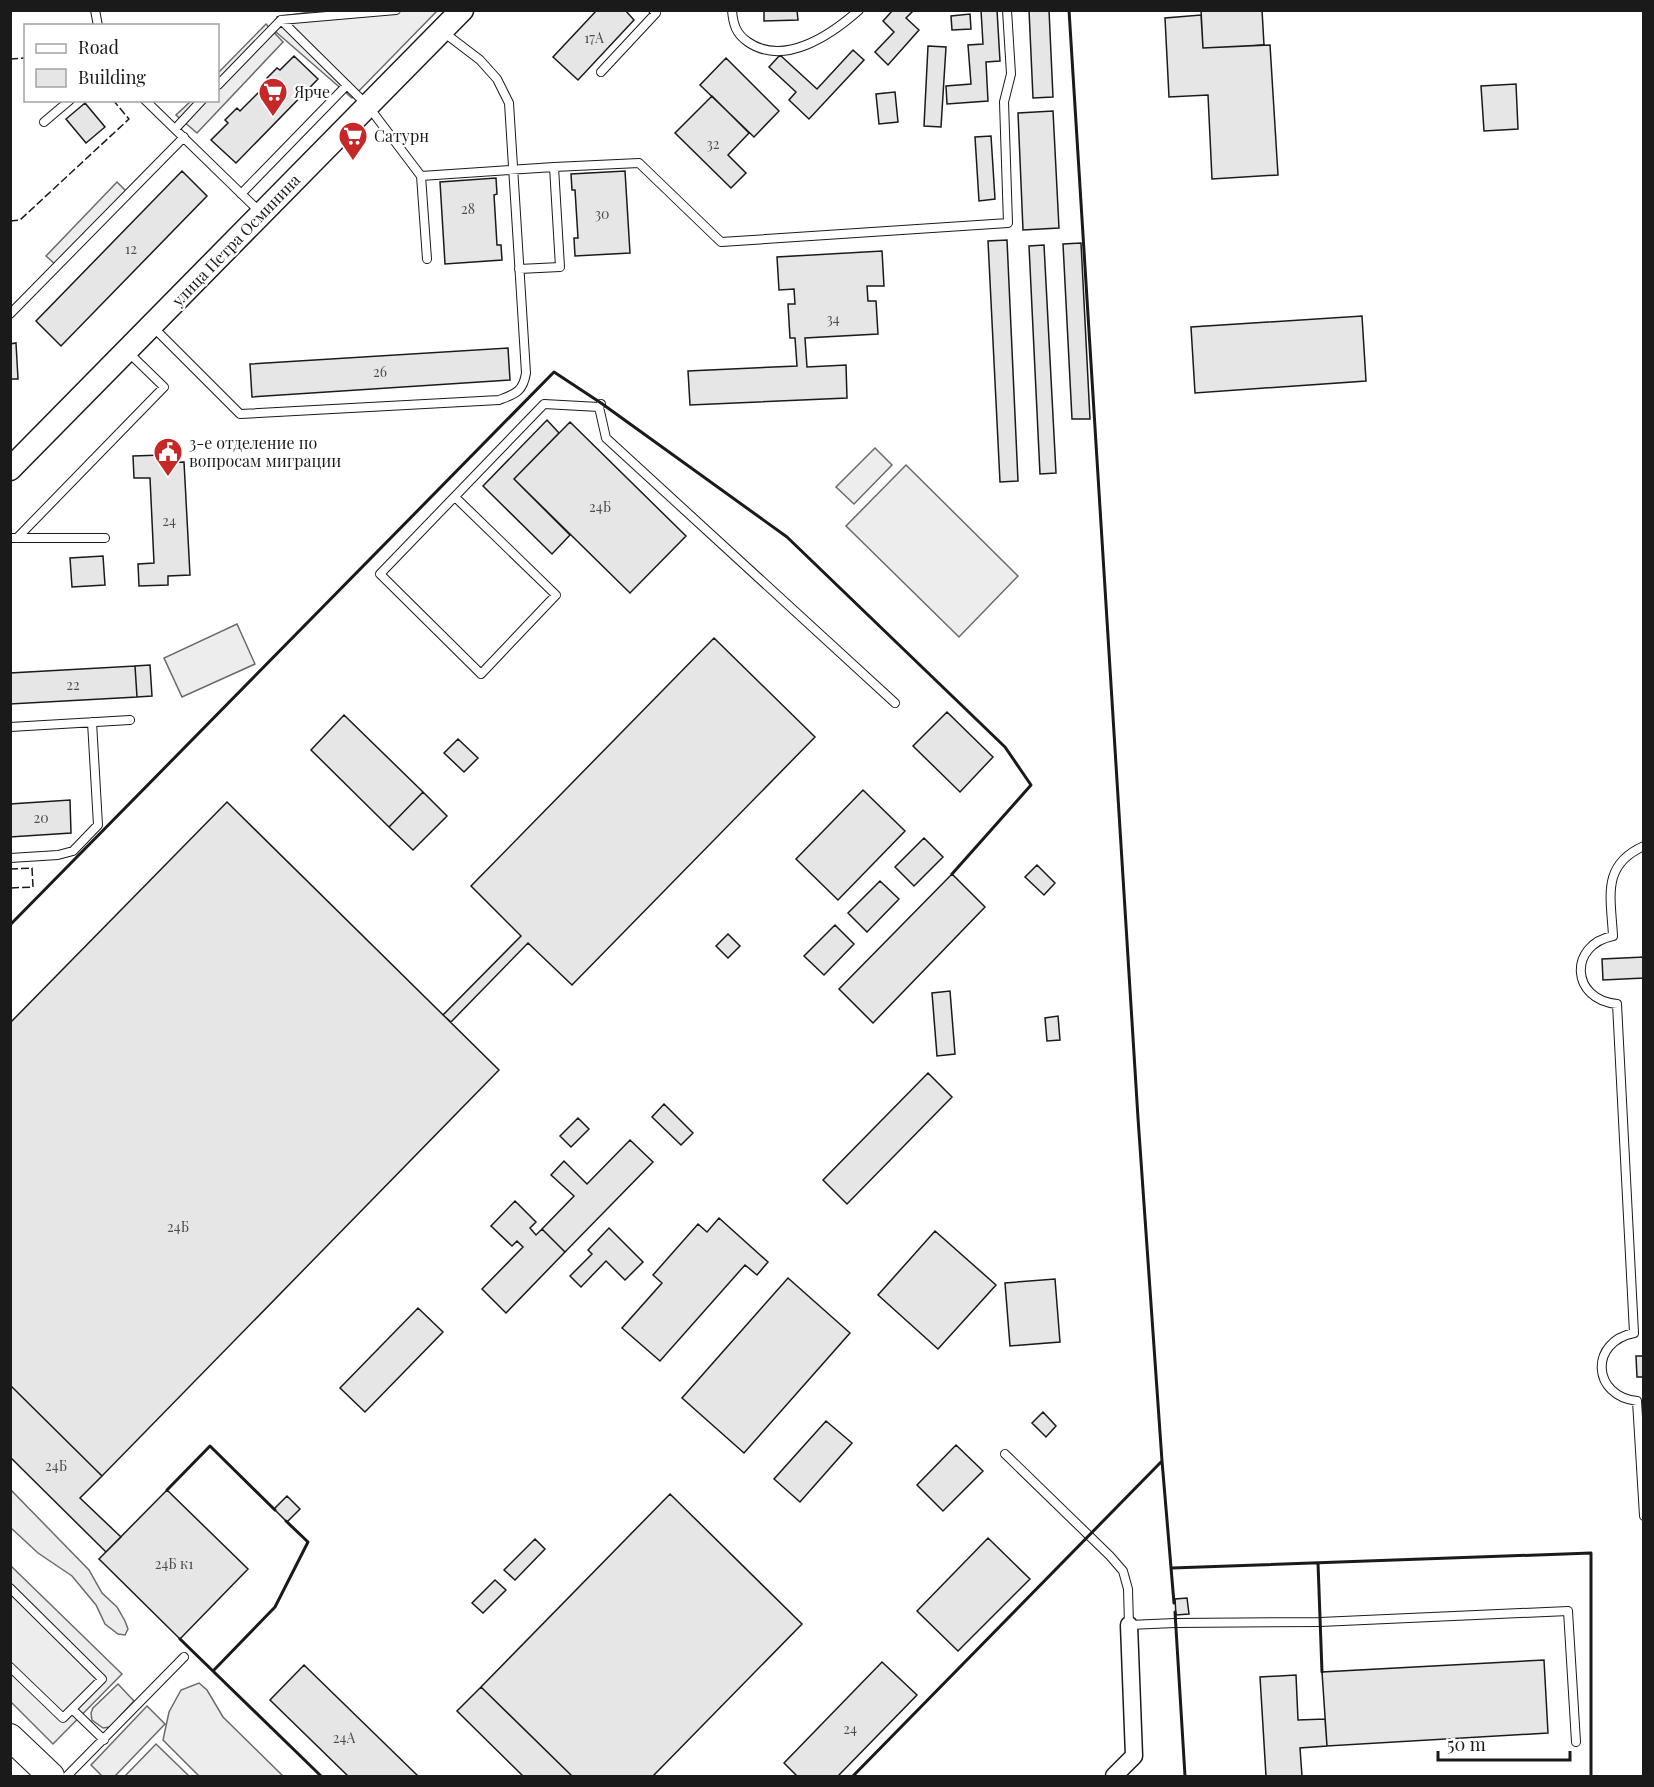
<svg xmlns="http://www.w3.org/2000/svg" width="1654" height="1787" font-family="'Playfair Display',serif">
	<rect width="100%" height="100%" fill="#fff"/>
	<path fill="#ededed" stroke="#6a6a6a" stroke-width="1.5" d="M324,10L437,11L352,98L276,32L277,17Z
		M266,24L283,42L197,133L176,115L191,101L218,100V73Z
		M117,182L126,191L56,265L46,256Z
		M875,448L892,465L854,504L836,487Z
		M906,465L1018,576L959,637L846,526Z
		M237,624L255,664L182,697L164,658Z
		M10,1489L89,1570L102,1593L117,1607L125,1621L128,1629L125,1635L118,1634L105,1624L96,1605L72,1576L38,1553L11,1528Z
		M10,1565L122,1674L53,1744L11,1702Z
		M199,1683L207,1690L223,1717L283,1776H199L163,1740L169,1712L181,1690Z
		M118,1684L134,1701L110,1727L103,1728L92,1720L91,1713L93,1708Z
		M147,1706L165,1724L115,1776H102L91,1765Z
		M156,1744L189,1776H125Z"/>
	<path fill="#e6e6e6" stroke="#1a1a1a" stroke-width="1.5" d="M597,10H625L634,20L578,80L553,57Z
		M764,10H797L798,20L764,21Z
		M893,10H914L906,18L919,30L888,65L875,52L894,32L883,21Z
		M981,10H997L1000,61L986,62L988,101L947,104L946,86L971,84L968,45L983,44Z
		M1029,10H1049L1053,97L1033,98Z
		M1201,10H1262L1264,45L1203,48Z
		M970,14L971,29L952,30L951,16Z
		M1201,15L1203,48L1270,45L1278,175L1212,179L1208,95L1169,97L1165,18Z
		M928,46L946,47L941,127L924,126Z
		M853,50L864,60L809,119L789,100L796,92L769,67L780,55L817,89Z
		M294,56L318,79L236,163L211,140L228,123L225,120L237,108L240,111L270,81L267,78L277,68L280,70Z
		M726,58L779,111L754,137L700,85Z
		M1516,84L1518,129L1484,131L1481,86Z
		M895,92L898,122L879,124L876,94Z
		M712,96L749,133L728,155L746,173L731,188L675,133Z
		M85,103L105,127L86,143L66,119Z
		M1053,111L1059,228L1023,230L1018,113Z
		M991,136L995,199L979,201L975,137Z
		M182,171L207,196L61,346L36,321Z
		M625,171L630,253L575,256L574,238H578L575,190H572L571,174Z
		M496,178L497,194L494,195L497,245H501L502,260L445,264L440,182Z
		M1007,240L1018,481L1000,482L988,241Z
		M1081,243L1090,419H1072L1063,244Z
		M1044,245L1056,473L1040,474L1029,246Z
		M882,251L884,286H867L868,301H876L878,334L805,338L807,367L846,365L847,398L690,405L688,371L797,366L795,338H790L788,304H795L794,289L779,290L777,257Z
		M1362,316L1366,381L1195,393L1191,327Z
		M16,343L18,379H10V344Z
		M508,348L510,380L252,397L250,364Z
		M547,420L559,433L514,479L570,535L552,554L483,486Z
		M570,422L686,536L630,593L514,479Z
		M162,455V463L184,462L190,575L168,576V585L139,586L138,564L154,563L150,478H134L133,456Z
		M103,556L105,585L72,587L70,558Z
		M714,638L815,737L572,985L528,943L451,1022L443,1015L521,936L471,886Z
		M150,665L152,696L137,697L135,666Z
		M135,666L137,697L10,704V673Z
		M947,712L993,757L960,792L913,746Z
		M344,715L423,792L389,827L311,750Z
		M458,739L478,758L464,772L444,753Z
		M863,790L905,831L838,900L796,859Z
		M423,792L447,816L413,850L389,827Z
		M70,800L71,833L10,837V804Z
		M227,802L499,1070L102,1476L10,1385V1023Z
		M924,838L943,857L914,886L895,867Z
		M1037,865L1055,883L1044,895L1025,877Z
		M952,874L985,907L873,1023L839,989Z
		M880,881L899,899L867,932L848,913Z
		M835,925L854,944L824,975L804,956Z
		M728,934L740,946L728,958L716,946Z
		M1644,957V978L1603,980L1602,959Z
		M950,991L955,1054L937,1056L932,993Z
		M1058,1016L1060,1040L1047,1041L1045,1018Z
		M928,1073L952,1097L847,1204L823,1180Z
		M664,1104L693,1133L681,1145L652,1117Z
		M578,1118L589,1129L571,1147L560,1136Z
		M630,1140L653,1162L565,1252L542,1229L574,1196L551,1175L564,1161L587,1184Z
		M515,1201L536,1222L530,1228L536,1235L542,1229L565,1252L506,1313L482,1289L523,1247L517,1241L512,1246L491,1226Z
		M719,1218L768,1262L757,1275L745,1265L660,1361L622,1328L662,1283L653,1275L698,1224L707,1232Z
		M609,1228L643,1262L625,1280L606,1261L581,1287L570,1276L592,1254L588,1250Z
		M935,1231L996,1285L938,1349L878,1295Z
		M788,1278L850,1333L744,1453L682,1398Z
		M1055,1279L1060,1342L1010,1346L1005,1283Z
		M418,1308L443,1332L365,1412L340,1388Z
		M1636,1356H1644V1377H1637Z
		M10,1385L102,1476L80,1498L121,1537L106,1552L10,1457Z
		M1043,1412L1056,1426L1046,1437L1032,1423Z
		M826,1421L852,1443L800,1502L774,1479Z
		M956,1445L983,1471L943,1511L917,1485Z
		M167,1490L248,1569L180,1639L99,1559Z
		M670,1494L802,1624L653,1776H572L481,1687Z
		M287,1496L300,1509L287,1522L274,1509Z
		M988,1538L1030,1579L958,1651L917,1611Z
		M535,1539L545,1549L515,1580L504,1570Z
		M495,1580L506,1590L483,1613L472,1603Z
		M1187,1598L1189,1614L1176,1615L1175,1599Z
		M1544,1660L1548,1733L1327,1746L1322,1672Z
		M882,1662L917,1695L838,1776H797L784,1763Z
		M304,1665L418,1776H348L270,1700Z
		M1296,1675L1298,1720L1325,1719L1327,1746L1300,1748L1302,1776H1266L1260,1677Z
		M481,1687L572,1776H523L457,1711Z"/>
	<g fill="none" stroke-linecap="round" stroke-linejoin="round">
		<g stroke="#1a1a1a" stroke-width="10">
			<path id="lane" d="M95,10L98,26
				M732,10C733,24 736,34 748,42C784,67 831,35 859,10
				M281,20L368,106L421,176
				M601,72L656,13L653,10
				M218,85L281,20L396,10
				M145,100L261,213
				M44,122L70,100
				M175,129L202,100
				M554,167L639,163L721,242L1008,223L1004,102L1011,74L1007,10
				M241,194L347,85
				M427,259L421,176L554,167L560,267L519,269
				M10,314L184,137
				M152,326L240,414L499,400C515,394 523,392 526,373L509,103L497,79L480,60L442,31
				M601,404L599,407L606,438L895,703
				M455,497L556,595L481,674L380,574L544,404L599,407
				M10,538H105
				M17,538L164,387L127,351
				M10,727L130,720
				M1644,846C1601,865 1611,897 1613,936C1568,945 1571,1000 1617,1004L1634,1333C1589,1342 1592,1396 1637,1401L1644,1516
				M10,858L58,855L73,851L98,825L92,722
				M1005,1454L1110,1556L1123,1571L1128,1589L1129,1625L1175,1623L1320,1622L1568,1611L1576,1742
				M10,1588L102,1679L63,1718L10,1667
				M72,1709L104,1740
				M67,1776L184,1657"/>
		</g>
		<g stroke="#1a1a1a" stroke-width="19">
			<path id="street" d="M1114,1776L1134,1756L1129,1625"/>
		</g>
		<g stroke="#1a1a1a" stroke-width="25">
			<path id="secondary" d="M10,469L462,10"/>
		</g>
		<g stroke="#1a1a1a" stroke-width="28">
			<path id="primary" d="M10,1737L51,1776"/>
		</g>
		<use href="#lane" stroke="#fff" stroke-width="8"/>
		<use href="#street" stroke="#fff" stroke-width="16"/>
		<use href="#secondary" stroke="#fff" stroke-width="22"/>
		<use href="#primary" stroke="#fff" stroke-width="26"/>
		<path stroke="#1a1a1a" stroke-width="1.5" stroke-dasharray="8 3" stroke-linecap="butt" d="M10,59L26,58
			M10,221L20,220L129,119L113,100
			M10,869L32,868L33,887L10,888"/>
		<path stroke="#1a1a1a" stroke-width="3" d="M1069,10L1138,1118L1162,1461L1174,1603
			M10,925L554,372L601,403L787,537L1005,747L1031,785L952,874
			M167,1490L210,1446L275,1510
			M1318,1563L1322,1672
			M1172,1568L1591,1553V1776
			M1175,1612L1185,1776
			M180,1639L321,1776
			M213,1671L275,1607L308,1542L286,1521
			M853,1776L1162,1461"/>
	</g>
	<defs>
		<g id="supermarket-pin" transform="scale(1.5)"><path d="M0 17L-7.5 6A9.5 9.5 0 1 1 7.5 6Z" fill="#c62828" stroke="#fff"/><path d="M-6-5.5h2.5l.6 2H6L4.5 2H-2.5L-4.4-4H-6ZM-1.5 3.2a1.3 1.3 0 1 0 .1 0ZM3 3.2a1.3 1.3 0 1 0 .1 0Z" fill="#fff"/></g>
		<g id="civic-pin" transform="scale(1.5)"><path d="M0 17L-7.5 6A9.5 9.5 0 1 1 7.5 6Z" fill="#c62828" stroke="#fff"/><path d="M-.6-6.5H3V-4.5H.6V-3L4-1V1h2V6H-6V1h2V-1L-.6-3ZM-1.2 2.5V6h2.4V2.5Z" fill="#fff"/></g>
	</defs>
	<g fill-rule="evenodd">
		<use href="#supermarket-pin" x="273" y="92"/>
		<use href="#supermarket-pin" x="353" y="136"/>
		<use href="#civic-pin" x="168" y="452"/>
	</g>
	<g text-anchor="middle" stroke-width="4.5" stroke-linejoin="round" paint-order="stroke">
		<g font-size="14" fill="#4d4d4d">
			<text x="594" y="43">17А</text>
			<text x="713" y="149">32</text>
			<text x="468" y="214">28</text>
			<text x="602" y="219">30</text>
			<text x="131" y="254">12</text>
			<text x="833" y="324">34</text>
			<text x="380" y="377">26</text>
			<text x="600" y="512">24Б</text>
			<text x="169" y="526">24</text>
			<text x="73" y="690">22</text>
			<text x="41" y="823">20</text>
			<text x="178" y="1232">24Б</text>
			<text x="56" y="1471">24Б</text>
			<text x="174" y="1569">24Б к1</text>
			<text x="850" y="1734">24</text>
			<text x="344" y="1743">24А</text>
		</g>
		<g font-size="16" fill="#1a1a1a" stroke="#fff" text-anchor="start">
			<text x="294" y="98">Ярче</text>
			<text x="374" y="142">Сатурн</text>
			<text x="189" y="449">3-е отделение по<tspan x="189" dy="18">вопросам миграции</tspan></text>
		</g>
		<g font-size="16" fill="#1a1a1a" stroke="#fff">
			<text transform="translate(236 240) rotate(-46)" y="6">улица Петра Осминина</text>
		</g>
	</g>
	<rect width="1654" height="1787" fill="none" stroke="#1a1a1a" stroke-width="24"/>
	<rect x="24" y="24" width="195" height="78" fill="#ffffff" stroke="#a3a3a3" stroke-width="1.5"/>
	<rect x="36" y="44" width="30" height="9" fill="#ffffff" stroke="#a3a3a3" stroke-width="1.5"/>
	<text x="78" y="54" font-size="18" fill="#1a1a1a">Road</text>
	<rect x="36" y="69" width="30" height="18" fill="#e6e6e6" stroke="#a3a3a3" stroke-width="1.5"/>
	<text x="78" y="84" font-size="18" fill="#1a1a1a">Building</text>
	<path d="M1438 1751v9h132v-9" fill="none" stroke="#1a1a1a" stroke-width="3"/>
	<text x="1447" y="1751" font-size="18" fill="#1a1a1a" stroke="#ffffff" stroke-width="4.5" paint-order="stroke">50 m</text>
</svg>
